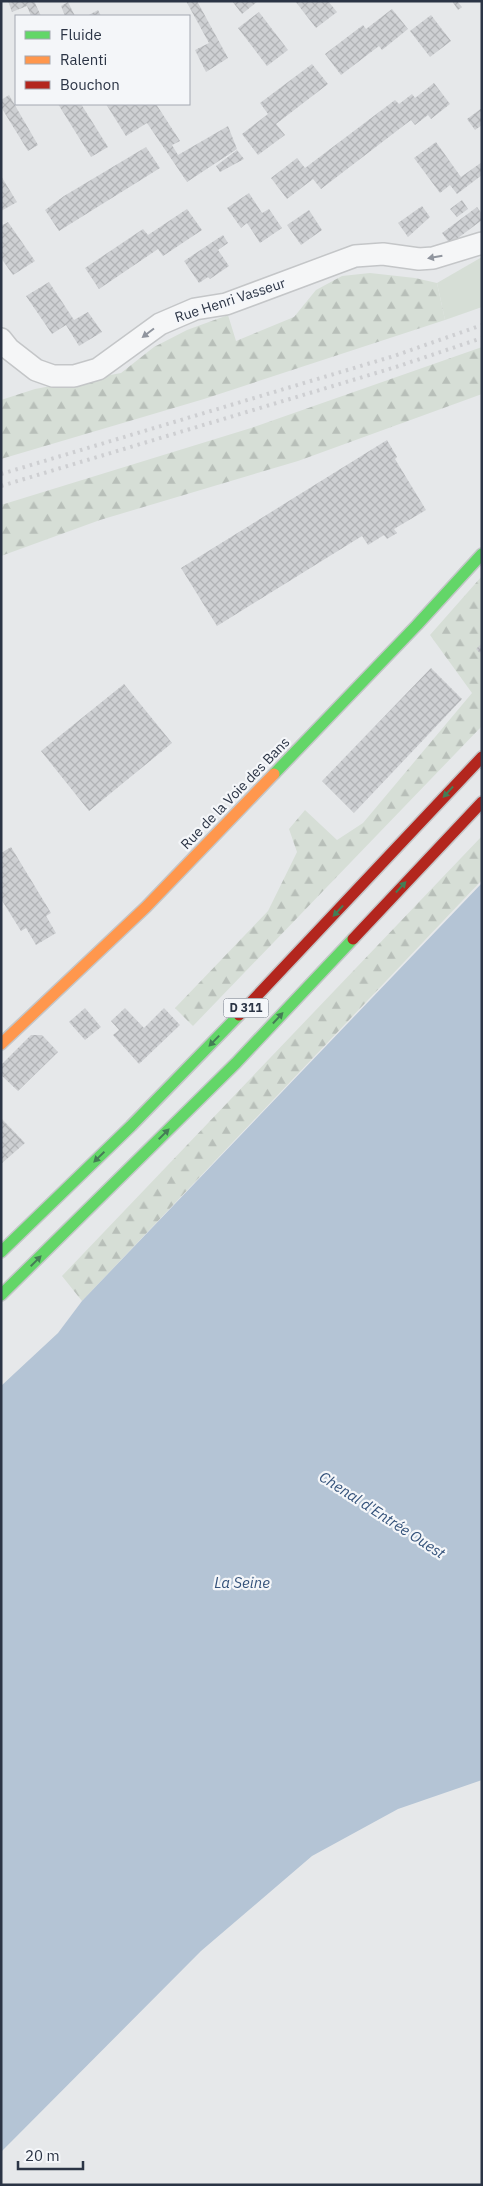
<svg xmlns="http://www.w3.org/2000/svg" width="483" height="2186" font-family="'IBM Plex Sans',sans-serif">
	<defs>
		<pattern id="forest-firs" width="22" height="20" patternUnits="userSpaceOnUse" patternTransform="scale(1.25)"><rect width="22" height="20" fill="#d6ded6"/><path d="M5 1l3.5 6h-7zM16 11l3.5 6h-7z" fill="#b8bfb9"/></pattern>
		<pattern id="building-cross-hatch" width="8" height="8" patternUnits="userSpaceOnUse" patternTransform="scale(1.25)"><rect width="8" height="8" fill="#ced0d3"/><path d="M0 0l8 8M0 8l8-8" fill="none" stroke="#b1b3b6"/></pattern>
	</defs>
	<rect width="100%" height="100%" fill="#e6e8ea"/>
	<path fill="#d6ded6" d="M482,257V307L445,320L437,283Z"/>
	<path fill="url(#forest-firs)" d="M370,273L415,278L437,283L445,320L204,399L1,459V400L35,389L121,373L154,347L187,330L228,315L236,341L294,317L316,290L342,276Z
		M482,347V394L298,461L100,520L1,556V505L251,428Z
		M482,576V726L193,1026L175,1008L268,911L297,852L289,829L305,810L337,840L363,823L472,693L430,635Z
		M482,836V880L82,1301L62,1276Z"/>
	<path fill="#b4c4d5" d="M482,883V1780L398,1809L312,1856L201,1951L1,2152V1386L58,1333L82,1301Z"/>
	<path fill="url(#building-cross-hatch)" d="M8,1H34L41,16H31L27,6L12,12Z
		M186,1H197L228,58L206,72L195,50L209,43Z
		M232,1H258L242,14Z
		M295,1H328L337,12L316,28Z
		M452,1H457L462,7L458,10Z
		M68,2L75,16H65L61,6Z
		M392,9L408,29L382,50L379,46L341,75L325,54L363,25L366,29Z
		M98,10L101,16H87Z
		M259,12L288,50L267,66L238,28Z
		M431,15L451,41L430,57L410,31Z
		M312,64L328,84L276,124L285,135L258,155L242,134L268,114L260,103Z
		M434,83L450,104L431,119L428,115L415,125L411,120L321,189L313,179L287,199L271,178L297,158L305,168L395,100L399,104L412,94L415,98Z
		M9,95L38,145L28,151L1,107V100Z
		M58,104H81L108,147L91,157Z
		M106,104H156L180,141L172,145L178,155L228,126L237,149L187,182L147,123L126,136Z
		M482,108V125L475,130L467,119Z
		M436,142L461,177L482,162V175L457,194L450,185L440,193L414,158Z
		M146,147L160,168L59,231L45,210L64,196Z
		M237,150L244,159L220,172L216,166Z
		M1,176L17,202L1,211Z
		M249,193L262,213L269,209L282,228L260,243L247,223L241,228L227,208Z
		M462,200L468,209L457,217L450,209Z
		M422,206L430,217L408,237L398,223Z
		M477,207L482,214V220L450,244L442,233Z
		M187,209L202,230L163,256L158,249L99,289L85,268L143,229L148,235Z
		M309,210L322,230L301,245L287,225Z
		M8,222L35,261L13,275L1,258V226Z
		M223,235L228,243L218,250L229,266L210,279L208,277L199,283L184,261Z
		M49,282L74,320L88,312L102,332L79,346L66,325L52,334L26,296Z
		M387,440L397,457L395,459L426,510L394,529L397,533L387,539L384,535L368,545L362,536L217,626L181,568Z
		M482,643V655L476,649Z
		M431,668L462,699L354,813L322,781Z
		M124,684L172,743L89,811L41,751Z
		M11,847L51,913L46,916L56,933L36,945L26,928L21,931L1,899V853Z
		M85,1008L101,1027L85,1040L69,1022Z
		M125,1008L144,1028L164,1008L180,1025L139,1064L113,1035L119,1030L111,1021Z
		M31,1035H42L58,1052L18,1091L1,1075V1065Z
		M1,1118L25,1143L1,1164Z"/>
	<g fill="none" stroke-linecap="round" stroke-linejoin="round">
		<g stroke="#c4c6c8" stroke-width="24">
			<path id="street" d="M1,339L9,349L36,370L53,376H74L98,369L160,324L195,309L226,304L355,256L383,254L419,259L433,258L482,243"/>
		</g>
		<g stroke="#c4c6c8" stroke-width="14">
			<path id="fast" d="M274,774L417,625L482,554
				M1,1252L131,1126L239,1015
				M1,1295L236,1063L353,939"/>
		</g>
		<g stroke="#c4c6c8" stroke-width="14">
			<path id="slow" d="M1,1044L146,907L274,774"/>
		</g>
		<g stroke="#c4c6c8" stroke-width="14">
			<path id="jam" d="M353,939L482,802
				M239,1015L482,757"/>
		</g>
		<use href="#street" stroke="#f5f6f7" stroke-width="21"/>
		<use href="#fast" stroke="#63d668" stroke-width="11"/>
		<use href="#slow" stroke="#ff974d" stroke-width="11"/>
		<use href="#jam" stroke="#b3261e" stroke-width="11"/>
		<path stroke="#cecfd2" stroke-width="4" stroke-dasharray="2.5 5" stroke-linecap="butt" d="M1,474L394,356L482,325
			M1,486L396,367L482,338"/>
	</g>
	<defs><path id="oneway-solid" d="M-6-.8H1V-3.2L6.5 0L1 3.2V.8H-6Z" transform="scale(1.25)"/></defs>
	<g fill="#90959e">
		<use href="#oneway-solid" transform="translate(435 257) rotate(170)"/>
		<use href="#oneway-solid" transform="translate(148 333) rotate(143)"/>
	</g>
	<g fill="#447d55">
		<use href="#oneway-solid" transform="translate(448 792) rotate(133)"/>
		<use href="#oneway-solid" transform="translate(401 887) rotate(-47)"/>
		<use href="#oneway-solid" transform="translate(338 911) rotate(133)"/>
		<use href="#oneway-solid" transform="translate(278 1018) rotate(-47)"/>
		<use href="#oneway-solid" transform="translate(214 1041) rotate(134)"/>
		<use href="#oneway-solid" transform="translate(164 1134) rotate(-45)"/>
		<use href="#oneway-solid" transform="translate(99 1157) rotate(136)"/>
		<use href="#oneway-solid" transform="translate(36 1261) rotate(-45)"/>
	</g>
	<g text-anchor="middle" stroke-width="4.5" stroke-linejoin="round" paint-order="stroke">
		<rect fill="#f4f6f9" stroke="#676e7b" stroke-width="1" x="223.5" y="998.5" width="45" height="19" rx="4"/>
		<g font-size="12" font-weight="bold" fill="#2b3445">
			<text x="246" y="1012">D 311</text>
		</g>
		<g font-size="14" fill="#2b3445" stroke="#f4f6f9">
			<text transform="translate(230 300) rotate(-18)" y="5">Rue Henri Vasseur</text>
			<text transform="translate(235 793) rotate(-46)" y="5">Rue de la Voie des Bans</text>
		</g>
		<g font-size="15" font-style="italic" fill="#34527a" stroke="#f4f6f9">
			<text transform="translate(382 1515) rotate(33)" y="5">Chenal d'Entrée Ouest</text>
			<text x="242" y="1588">La Seine</text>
		</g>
	</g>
	<rect width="483" height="2186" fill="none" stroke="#2b3445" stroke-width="5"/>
	<rect x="15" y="15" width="175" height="90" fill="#f4f6f9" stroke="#a4a8b1"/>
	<rect x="25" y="31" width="25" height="8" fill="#63d668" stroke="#a4a8b1"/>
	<text x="60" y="40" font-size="15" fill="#2b3445">Fluide</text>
	<rect x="25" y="56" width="25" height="8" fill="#ff974d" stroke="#a4a8b1"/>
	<text x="60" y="65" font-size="15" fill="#2b3445">Ralenti</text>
	<rect x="25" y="81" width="25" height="8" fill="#b3261e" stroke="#a4a8b1"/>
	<text x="60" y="90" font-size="15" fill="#2b3445">Bouchon</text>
	<path d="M18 2161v8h65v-8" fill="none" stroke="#2b3445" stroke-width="2.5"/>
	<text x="25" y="2161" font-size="15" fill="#2b3445" stroke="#f4f6f9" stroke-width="4" paint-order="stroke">20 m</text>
</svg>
